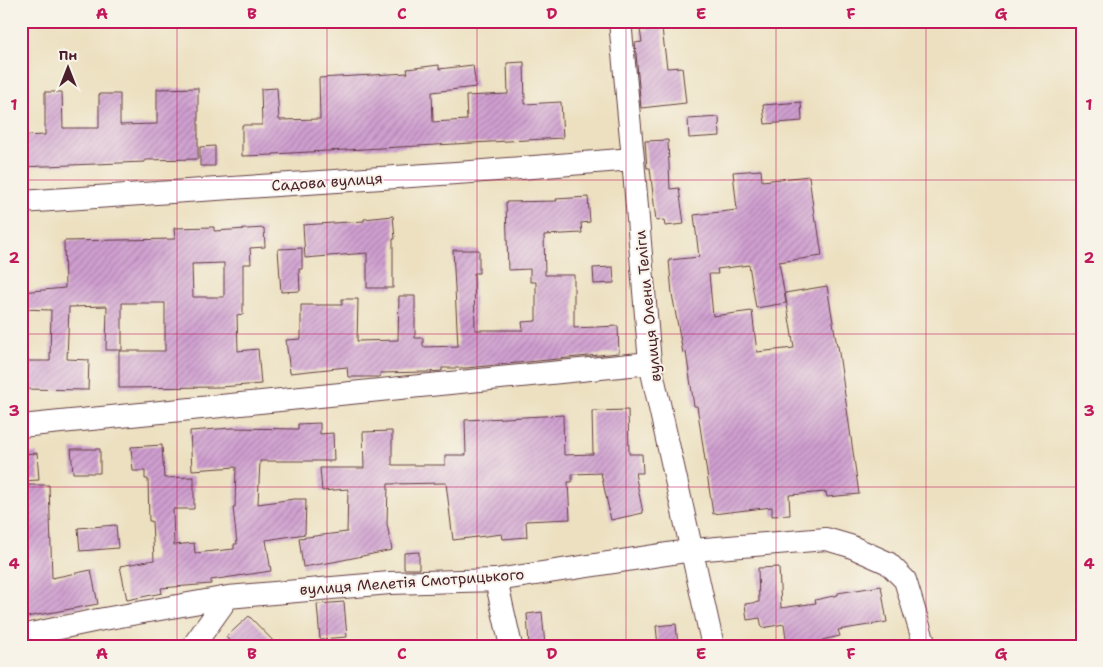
<svg xmlns="http://www.w3.org/2000/svg" width="1103" height="667" font-family="'Shantell Sans',sans-serif">
	<defs>
		<pattern id="building-hatch" width="6" height="6" patternUnits="userSpaceOnUse" patternTransform="scale(1.25)"><rect width="6" height="6" fill="#cf9fd0"/><path d="M-1 1l2-2M0 6l6-6M5 7l2-2" fill="none" stroke="#aa81a9"/></pattern>
	</defs>
	<rect width="100%" height="100%" fill="#f7f3e8"/>
	<filter id="ink" filterUnits="userSpaceOnUse"><feTurbulence type="fractalNoise" baseFrequency=".02" numOctaves="2"/><feDisplacementMap in="SourceGraphic" scale="10" xChannelSelector="R" yChannelSelector="G"/><feConvolveMatrix kernelMatrix="1 2 1 2 8 2 1 2 1" color-interpolation-filters="sRGB"/></filter>
	<filter id="wash" filterUnits="userSpaceOnUse"><feTurbulence type="fractalNoise" baseFrequency=".0096" numOctaves="4" result="noise"/><feDisplacementMap in="SourceGraphic" scale="20" xChannelSelector="R" yChannelSelector="G"/><feGaussianBlur stdDeviation="1.12" result="paint"/><feColorMatrix in="noise" values="0 0 0 0 0 0 0 0 0 0 0 0 0 0 0 0 0 1.4 0 .05"/><feComposite in="paint" operator="in"/></filter>
	<g filter="url(#wash)">
		<rect width="100%" height="100%" fill="#ece0c0"/>
		<g id="blocks">
			<path fill="url(#building-hatch)" fill-rule="evenodd" d="M647,21H661L667,68L682,67L686,103L641,108L635,43L642,42L640,30H648Z
				M524,62L525,104L561,102L563,138L273,154V155L242,156V125H262L261,89L277,88L279,120L320,119L319,78L408,73L407,69L439,65V69L473,65L476,87L432,92L433,122L467,120L466,96L508,94L507,63Z
				M198,88V159L145,160V162L21,167V136L45,135V92H62L63,128H99V94H120V125L157,124V89Z
				M801,102L802,121L765,124L763,105Z
				M719,117L720,136L689,138L688,119Z
				M668,140L670,189L679,188L684,224L665,226L664,220L656,221L650,168H647L645,141Z
				M215,146V166H200V147Z
				M761,170L762,181L809,176L815,222H817L822,256L779,262L786,303L756,308L749,265L717,269L718,274H709L713,316L752,311L757,352L794,348L785,293L827,286L837,346H838L859,494L827,497L826,492L789,495L790,515L772,516V507L713,514L697,406H694L686,352L683,353L672,294L669,260L699,257L694,215L737,210L733,172Z
				M588,197L590,222L581,223L582,233L544,235L545,275H574V328L618,326L619,353L466,368H442V371L426,372L380,373L379,377H348L347,367L290,373L286,340L301,339V305H342V299H358L357,341L398,340L399,296H415V338H423V347L458,346L453,250H479V273H474L475,330H523L522,322L536,321V282H530V269L508,270L506,202L557,201L556,199Z
				M393,216L395,239H393V288H367V253L305,258L303,225L364,221V219Z
				M214,227V231L264,228L265,247L250,248L251,264H243V314L237,315L238,351L258,349L261,384L220,387L119,388V351H165V303H122V350H106L107,306L69,307L67,359L89,360L88,390L21,389V361H50L51,310L21,309V292L65,288L64,241L175,239L174,228ZM224,263V297H193L192,264Z
				M302,248V269H299L300,291L281,292L278,249Z
				M613,267L614,283L594,284L593,268Z
				M628,410L629,454H642L643,473H635L643,513L611,520L601,473L572,474V482H568L570,519L526,521L527,537L503,539L502,534L453,540L446,483L388,484L387,524L392,550L333,562L303,567L299,538L347,532L348,489L322,491L320,468H364L363,432L392,431V465H445V455H466L465,420L563,415L564,455L593,454L592,411Z
				M320,423V434L333,433L334,461H260L258,504L294,499H306L305,534L266,540L271,571L211,580V584L161,588L162,593L127,600L120,566L154,560L152,521H149L148,479H145V471H133L131,447L162,445L164,478L194,477V509H173L174,545L194,543L195,553L234,549V544H237L233,507H235L236,467L192,470L190,431L232,428L298,429V424Z
				M71,449H100V473H73Z
				M37,453L39,480L21,481V454Z
				M28,485H49L52,578L91,570L98,604L21,618V517H28Z
				M116,525L118,548L80,551L78,528Z
				M419,552V569H404V553Z
				M779,567L781,608L816,603L815,600L838,595V593L881,586L887,622L838,630L840,636L822,640V641L787,646L784,624L762,628L760,618L747,620L745,604L759,602L758,568Z
				M344,602L347,637L320,639L317,604Z
				M542,612L545,646H529L527,614Z
				M249,616L278,646H234L226,637Z
				M676,624L678,646H658L656,626Z"/>
		</g>
	</g>
	<g filter="url(#ink)">
		<use href="#blocks" fill-opacity="0" stroke="#623c41" stroke-width="1"/>
		<g fill="none" stroke-linecap="round" stroke-linejoin="round">
			<g stroke="#623c41" stroke-width="24">
				<path id="minor" d="M620,21L633,159L650,363L713,646
					M21,202L471,172L633,159
					M21,426L650,363
					M496,580L511,646
					M21,636L98,620L228,597L390,583L496,580L693,550L826,539L850,546L888,563L905,580L925,646
					M193,646L228,597"/>
			</g>
			<use href="#minor" stroke="#fff" stroke-width="22"/>
		</g>
	</g>
	<path fill="none" stroke="#c2185b" stroke-width="1" stroke-opacity="0.55" d="M177,21V646M327,21V646M477,21V646M626,21V646M776,21V646M926,21V646M21,180H1082M21,334H1082M21,487H1082"/>
	<g text-anchor="middle" stroke-width="4" stroke-linejoin="round" paint-order="stroke">
		<g font-size="15" fill="#4a1f2b" stroke="#f7f3e8">
			<text transform="translate(327 182) rotate(-4)" y="5">Садова вулиця</text>
			<text transform="translate(648 306) rotate(-96)" y="5">вулиця Олени Теліги</text>
			<text transform="translate(412 582) rotate(-4)" y="5">вулиця Мелетія Смотрицького</text>
		</g>
	</g>
	<rect width="1103" height="667" fill="none" stroke="#f7f3e8" stroke-width="55"/>
	<g transform="translate(68 68)" stroke="#f7f3e8" stroke-width="4" paint-order="stroke">
	<path d="M0-4L9 19L0 12L-9 19Z" fill="#4a1f2b"/>
	<text y="-8" font-size="14" font-weight="bold" text-anchor="middle" fill="#4a1f2b">Пн</text>
	</g>
	<rect x="28" y="28" width="1048" height="612" fill="none" stroke="#c2185b" stroke-width="2"/>
	<g font-size="16" text-anchor="middle" font-weight="bold" fill="#c2185b">
		<text x="102" y="19">A</text>
		<text x="252" y="19">B</text>
		<text x="402" y="19">C</text>
		<text x="552" y="19">D</text>
		<text x="701" y="19">E</text>
		<text x="851" y="19">F</text>
		<text x="1001" y="19">G</text>
		<text x="14" y="110">1</text>
		<text x="1089" y="110">1</text>
		<text x="14" y="263">2</text>
		<text x="1089" y="263">2</text>
		<text x="14" y="416">3</text>
		<text x="1089" y="416">3</text>
		<text x="14" y="569">4</text>
		<text x="1089" y="569">4</text>
		<text x="102" y="659">A</text>
		<text x="252" y="659">B</text>
		<text x="402" y="659">C</text>
		<text x="552" y="659">D</text>
		<text x="701" y="659">E</text>
		<text x="851" y="659">F</text>
		<text x="1001" y="659">G</text>
	</g>
</svg>
